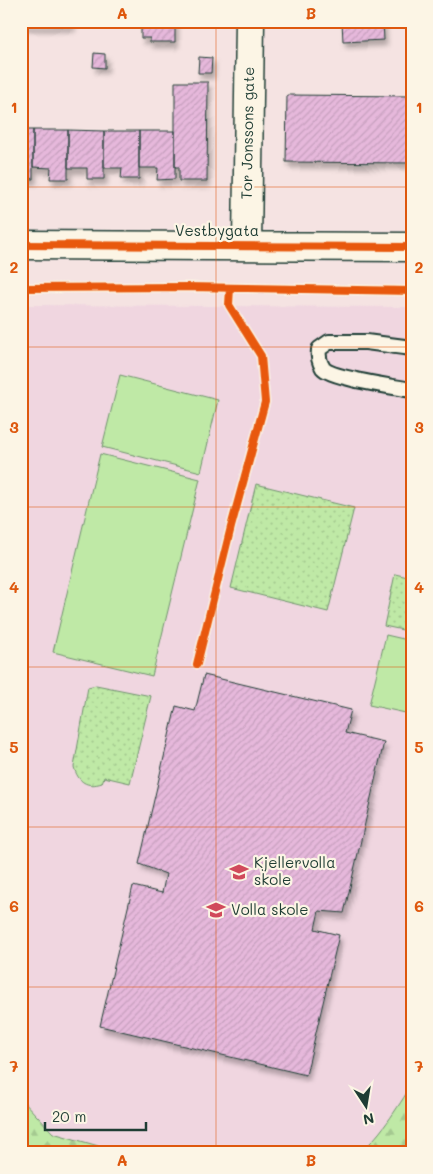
<svg xmlns="http://www.w3.org/2000/svg" width="433" height="1174" font-family="Mali,sans-serif">
	<defs>
		<pattern id="forest-firs" width="22" height="20" patternUnits="userSpaceOnUse" patternTransform="scale(1.25)"><rect width="22" height="20" fill="#bfe9a6"/><path d="M5 1l3.5 6h-7zM16 11l3.5 6h-7z" fill="#a4c990"/></pattern>
		<pattern id="park-dots" width="8" height="8" patternUnits="userSpaceOnUse" patternTransform="scale(1.25)"><rect width="8" height="8" fill="#bfe9a6"/><path d="M2 2h.1M6 6h.1" fill="none" stroke="#a4c990" stroke-width="1.8" stroke-linecap="round"/></pattern>
		<pattern id="building-hatch" width="6" height="6" patternUnits="userSpaceOnUse" patternTransform="scale(1.25)"><rect width="6" height="6" fill="#e6b8db"/><path d="M-1 1l2-2M0 6l6-6M5 7l2-2" fill="none" stroke="#c59fbd"/></pattern>
		<filter id="shadow"><feDropShadow dx="3" dy="5.5" stdDeviation="2.5" flood-color="#0004"/></filter>
	</defs>
	<rect width="100%" height="100%" fill="#f5e3e2"/>
	<filter id="ink" filterUnits="userSpaceOnUse"><feTurbulence type="fractalNoise" baseFrequency=".02" numOctaves="2"/><feDisplacementMap in="SourceGraphic" scale="10" xChannelSelector="R" yChannelSelector="G"/><feConvolveMatrix kernelMatrix="1 2 1 2 8 2 1 2 1" color-interpolation-filters="sRGB"/></filter>
	<g filter="url(#ink)">
		<path fill="#f0d6e0" d="M21,305L412,307V1153H21Z"/>
		<path fill="url(#forest-firs)" stroke="#6f936d" d="M412,1085V1153H357C377,1143 399,1104 412,1085Z
			M21,1099L53,1133L123,1153H21Z"/>
		<path fill="url(#park-dots)" stroke="#6f936d" d="M256,484L354,508L328,612L231,588Z
			M395,574L412,578V632L384,626Z
			M96,685L151,696L130,783L104,777L102,783C87,788 78,782 74,767L88,687Z"/>
		<path fill="#bfe9a6" stroke="#6f936d" d="M120,375L218,400L201,472L102,447Z
			M100,454L200,479L152,676L53,652Z
			M386,635L412,641V706L410,714L369,705Z"/>
		<path fill="url(#building-hatch)" stroke="#1f3d34" filter="url(#shadow)" d="M21,21H72V26L21,25Z
			M141,21H175V42H150V38H141Z
			M342,21H383L384,40L343,42Z
			M94,53L105,54V68L93,67Z
			M199,57L212,58L211,73H198Z
			M175,82H208L207,181H179V167H175Z
			M287,95L412,96V163L286,162Z
			M21,130H33V179H21Z
			M33,130H68V179H50L51,168L33,167Z
			M68,130L104,131V179H87V168H68Z
			M104,131H139V179H121L122,168H104Z
			M139,131H175V179L157,180L158,168H139Z
			M204,675L351,710L345,733L384,742L344,913L319,911L315,929L339,935L306,1075L100,1026L133,886L162,893L166,874L139,864L176,706L195,711Z"/>
		<g fill="none" stroke-linecap="round" stroke-linejoin="round">
			<g stroke="#1f3d34" stroke-width="18">
				<path id="service" d="M412,348L366,342H329L319,349C318,356 319,362 323,368C331,378 396,387 412,390"/>
			</g>
			<g stroke="#1f3d34" stroke-width="31">
				<path id="minor" d="M21,245L412,247
					M247,245L250,21"/>
			</g>
			<use href="#service" stroke="#fcf5e5" stroke-width="14"/>
			<use href="#minor" stroke="#fcf5e5" stroke-width="28"/>
			<g stroke="#fcf5e5" stroke-width="11">
				<path id="cycleway" d="M21,245L412,247
					M21,288L187,287L412,291
					M197,664L231,527L265,402L261,356L229,305L230,288"/>
			</g>
			<use href="#cycleway" stroke="#e8590c" stroke-width="8"/>
		</g>
	</g>
	<path fill="none" stroke="#de580e" stroke-width="1" stroke-opacity="0.55" d="M216,21V1153M21,187H412M21,347H412M21,507H412M21,667H412M21,827H412M21,987H412"/>
	<defs>
		<g id="school-bare" transform="scale(1.5)"><path d="M0-5L7-2L0 1L-7-2ZM-4 1L0 2.5L4 1V4Q0 6-4 4Z" fill="#d1495b" stroke="#fcf5e5" stroke-width="2.5" paint-order="stroke"/></g>
	</defs>
	<g fill-rule="evenodd">
		<use href="#school-bare" x="239" y="872"/>
		<use href="#school-bare" x="216" y="910"/>
	</g>
	<g text-anchor="middle" stroke-width="4.5" stroke-linejoin="round" paint-order="stroke">
		<g font-size="15" fill="#1f3d34" stroke="#fcf5e5">
			<text transform="translate(248 133) rotate(-89)" y="5">Tor Jonssons gate</text>
			<text x="217" y="236">Vestbygata</text>
		</g>
		<g font-size="15" fill="#1f3d34" stroke="#fcf5e5" text-anchor="start">
			<text x="254" y="868">Kjellervolla<tspan x="254" dy="17">skole</tspan></text>
			<text x="231" y="915">Volla skole</text>
		</g>
	</g>
	<rect width="433" height="1174" fill="none" stroke="#fcf5e5" stroke-width="55"/>
	<g transform="translate(366 1106) rotate(168)" stroke="#fcf5e5" stroke-width="4" paint-order="stroke">
	<path d="M0-4L9 19L0 12L-9 19Z" fill="#1f3d34"/>
	<text y="-8" font-size="14" font-weight="bold" text-anchor="middle" fill="#1f3d34">N</text>
	</g>
	<path d="M45 1122v8h101v-8" fill="none" stroke="#1f3d34" stroke-width="2.5"/>
	<text x="52" y="1122" font-size="15" fill="#1f3d34" stroke="#fcf5e5" stroke-width="4" paint-order="stroke">20 m</text>
	<rect x="28" y="28" width="378" height="1118" fill="none" stroke="#de580e" stroke-width="2"/>
	<g font-size="16" text-anchor="middle" font-weight="bold" fill="#de580e">
		<text x="122" y="19">A</text>
		<text x="311" y="19">B</text>
		<text x="14" y="113">1</text>
		<text x="419" y="113">1</text>
		<text x="14" y="273">2</text>
		<text x="419" y="273">2</text>
		<text x="14" y="433">3</text>
		<text x="419" y="433">3</text>
		<text x="14" y="593">4</text>
		<text x="419" y="593">4</text>
		<text x="14" y="753">5</text>
		<text x="419" y="753">5</text>
		<text x="14" y="912">6</text>
		<text x="419" y="912">6</text>
		<text x="14" y="1072">7</text>
		<text x="419" y="1072">7</text>
		<text x="122" y="1166">A</text>
		<text x="311" y="1166">B</text>
	</g>
</svg>
